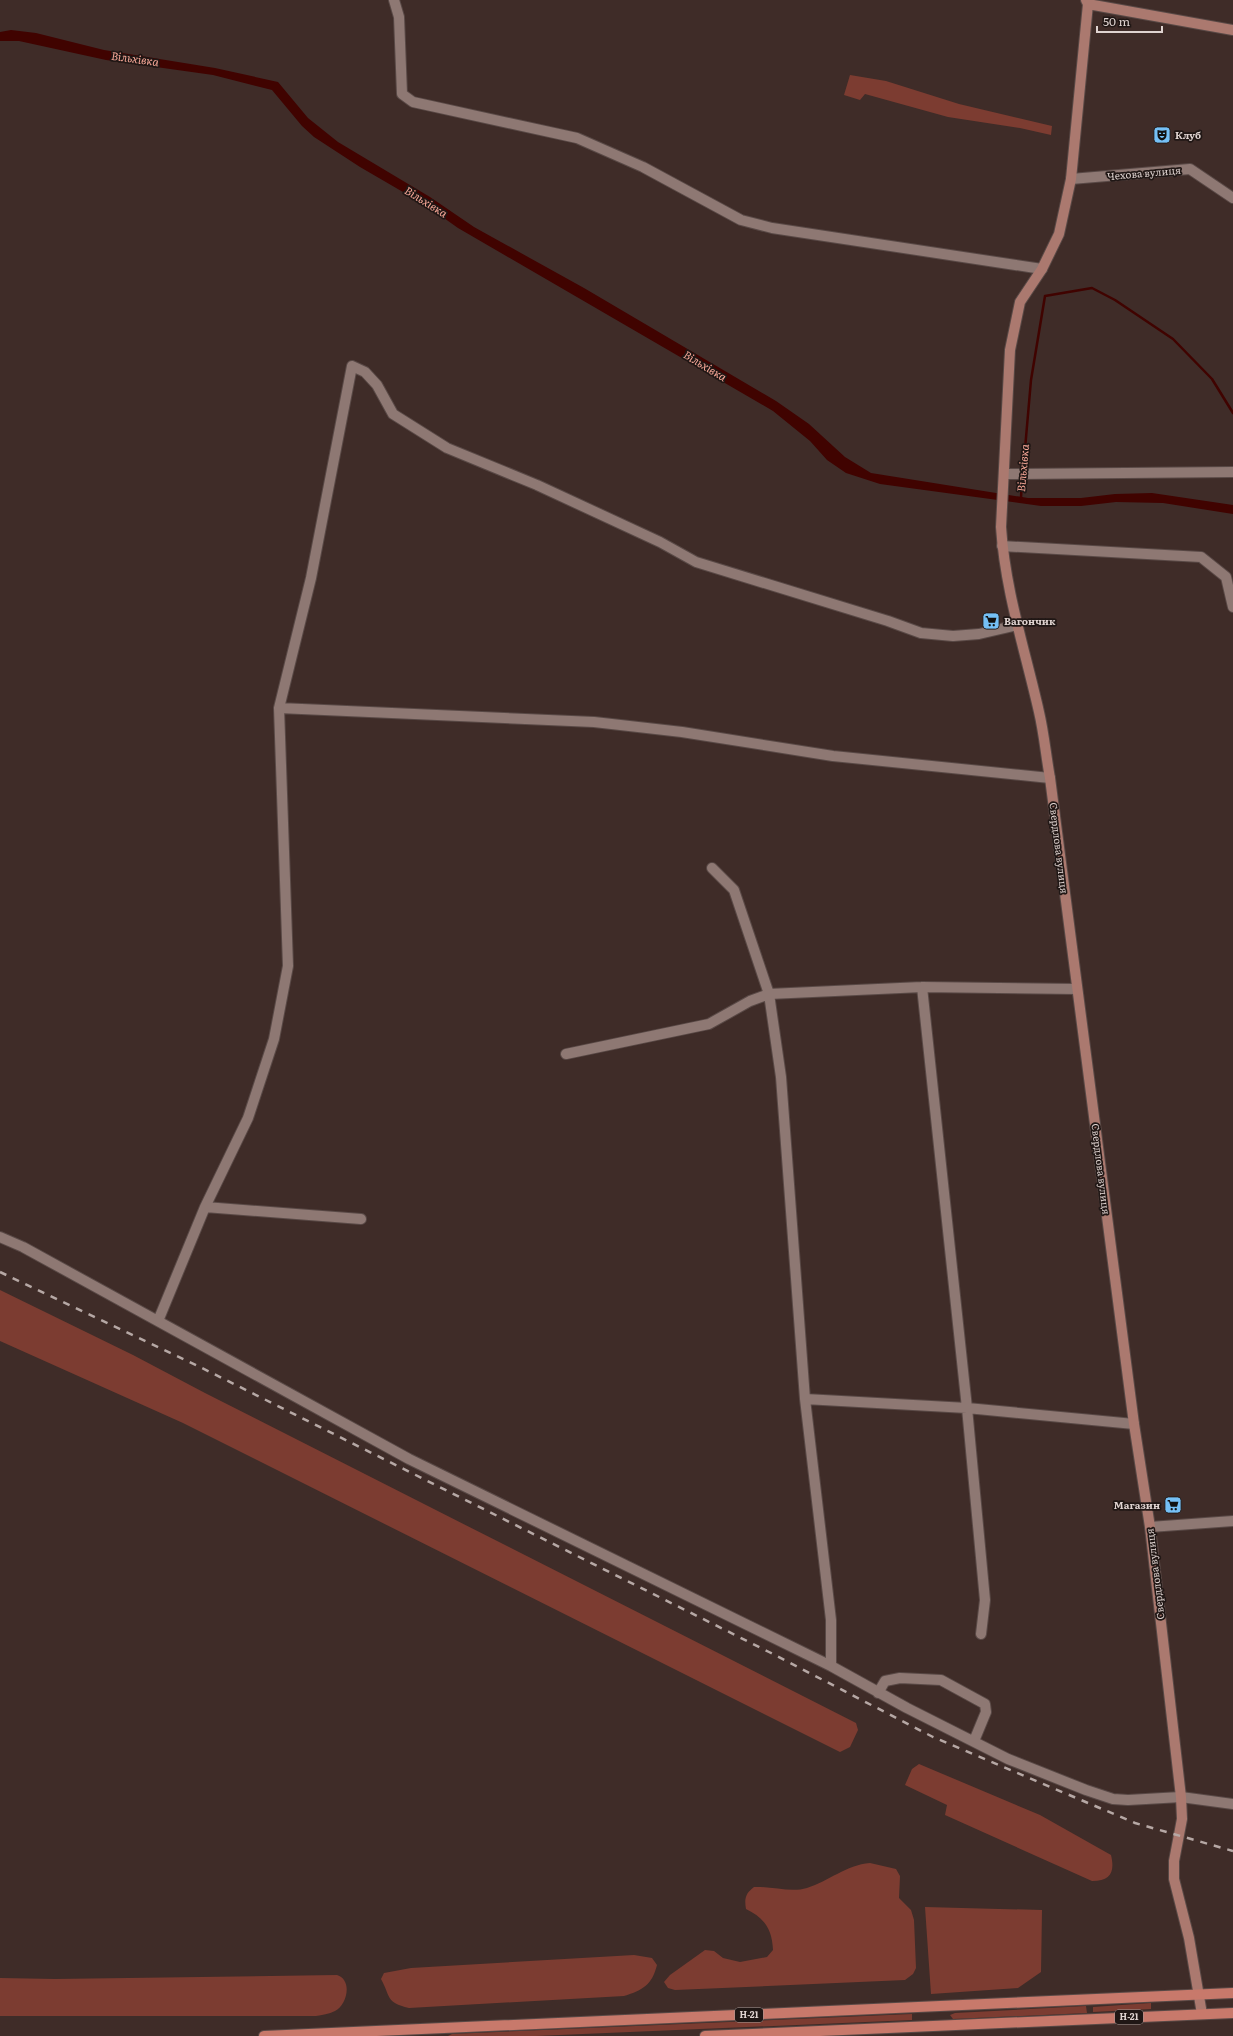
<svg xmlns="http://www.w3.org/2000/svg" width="1233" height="2036" font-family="Literata,serif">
	<rect width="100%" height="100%" fill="#3f2c28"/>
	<path fill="#7c3c31" d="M850,75L886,81L959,104L1052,126L1051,135L1020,128L948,117L865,94L860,100L844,95Z
		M0,1290L133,1355L205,1393L856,1723L858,1730L850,1747L840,1752L183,1423L0,1341Z
		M919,1764L1040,1815L1111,1855C1115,1872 1111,1881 1092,1881L945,1815L947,1805L905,1785L912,1769Z
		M870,1863L896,1869L900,1876L899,1898L911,1910L914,1920L916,1968L913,1974L905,1980L675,1990L668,1988L664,1982L670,1975L705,1950L714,1951L723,1958L740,1962L767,1957L773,1950C772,1928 764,1918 746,1909C744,1898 746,1893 754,1887C771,1886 791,1893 807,1888C829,1881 846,1865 870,1863Z
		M925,1907L1042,1910L1041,1972L1018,1988L931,1994Z
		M634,1955L652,1958L657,1965C652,1985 643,1990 624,1996L409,2008C385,2002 391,1997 381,1979L384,1973L411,1968Z
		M337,1975C353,1980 347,2005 335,2011C329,2014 322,2015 316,2016H0V1978L55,1979Z
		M1151,2003V2009L1093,2012V2007Z
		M1086,2006L1087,2013L953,2019L950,2015L955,2013Z
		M912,2014V2020L536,2036H448L452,2034Z"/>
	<path fill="#400300" d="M11,30L36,33L104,50L215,68L278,82L308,118L338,142L430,197L474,227L584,288L776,401L809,424L845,457L871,473L1028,498H1081L1115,494L1152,493L1233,505V514L1163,503L1116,502L1081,506H1041L880,484L846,473L827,460L810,441L773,411L458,228L427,206L360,167L314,137L302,126L272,90L213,75L106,60L19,41H0V32Z"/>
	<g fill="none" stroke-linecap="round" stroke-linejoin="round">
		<path stroke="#400300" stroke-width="2.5" d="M1023,472L1031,380L1045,296L1092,288L1115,300L1173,339L1212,379L1233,413
			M1021,498L1022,477"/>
		<g stroke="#594946" stroke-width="12">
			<path id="street" d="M394,0L399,17L402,94L413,102L577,138L643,167L741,220L772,228L1042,269
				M1071,179L1190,169L1233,198
				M1005,474L1233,472
				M1002,546L1201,557L1226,577L1233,607
				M279,708L594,722L682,732L833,756L1050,778
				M712,868L734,890L769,994L781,1077L805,1399L831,1620V1666
				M922,987L967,1408L985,1600L981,1634
				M566,1054L709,1024L750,1001L769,994L922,987L1077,989
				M205,1207L361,1219
				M0,1237L23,1247L409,1459L831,1666L907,1708L1008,1759L1086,1790L1113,1799L1128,1800L1181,1797L1233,1804
				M158,1321L205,1207L248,1118L274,1039L288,966L279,708L311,578L352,366L365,372L377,385L393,414L447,448L537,485L660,542L696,562L888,621L921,633L953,636L979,634L1017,625
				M805,1399L967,1408L1134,1424
				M1150,1527L1233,1521
				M878,1693L885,1681L900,1678L941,1680L985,1704L986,1712L974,1741"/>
		</g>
		<g stroke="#594946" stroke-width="12">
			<path id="secondary" d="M1086,0L1088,4L1071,179L1059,234L1042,269L1020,302L1010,350L1001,527C1005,590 1025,650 1039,712C1044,733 1046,756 1050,778L1134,1424L1150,1527L1181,1797L1182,1819L1174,1861V1879L1189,1938L1202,2014
				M1088,4L1233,30"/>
		</g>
		<g stroke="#594946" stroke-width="12">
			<path id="primary" d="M264,2036L1233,1993
				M705,2036L1233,2013"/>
		</g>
		<use href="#street" stroke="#8e7873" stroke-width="10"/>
		<use href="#secondary" stroke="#ab796f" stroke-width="10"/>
		<use href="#primary" stroke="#c8796b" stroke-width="10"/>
		<path stroke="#b6a8a5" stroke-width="2.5" stroke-dasharray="7 7" stroke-linecap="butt" d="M0,1272L198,1366L769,1652L933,1737L1135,1823L1233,1851"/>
	</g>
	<defs>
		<g id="theatre-square" transform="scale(0.9)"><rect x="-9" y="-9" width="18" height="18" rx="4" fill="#75c0f6" stroke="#201715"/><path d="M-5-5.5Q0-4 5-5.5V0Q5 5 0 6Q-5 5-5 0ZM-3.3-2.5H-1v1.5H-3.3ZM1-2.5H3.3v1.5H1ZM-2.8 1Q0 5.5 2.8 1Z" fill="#111"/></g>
		<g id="supermarket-square" transform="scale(0.9)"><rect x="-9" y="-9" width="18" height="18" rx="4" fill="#75c0f6" stroke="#201715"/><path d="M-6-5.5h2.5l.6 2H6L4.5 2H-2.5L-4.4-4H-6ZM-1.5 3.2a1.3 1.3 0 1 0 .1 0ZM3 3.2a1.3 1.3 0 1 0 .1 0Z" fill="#111"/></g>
	</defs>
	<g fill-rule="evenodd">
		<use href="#theatre-square" x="1162" y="135"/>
		<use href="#supermarket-square" x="991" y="621"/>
		<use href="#supermarket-square" x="1173" y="1505"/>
	</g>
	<g text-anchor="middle" stroke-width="3.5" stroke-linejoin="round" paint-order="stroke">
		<g fill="#201715" stroke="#a69b98" stroke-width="1">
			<rect x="735" y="2008" width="28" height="14" rx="3"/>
			<rect x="1115" y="2010" width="28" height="14" rx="3"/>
		</g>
		<g font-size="9" font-weight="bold" fill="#dfd3d0">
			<text x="749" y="2018">Н-21</text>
			<text x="1129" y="2020">Н-21</text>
		</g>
		<g font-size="10" font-weight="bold" fill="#dfd3d0" stroke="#201715" text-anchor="start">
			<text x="1175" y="139">Клуб</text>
			<text x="1004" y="625">Вагончик</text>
			<text x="1160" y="1509" text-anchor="end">Mагазин</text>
		</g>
		<g font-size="10" fill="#dfd3d0" stroke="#201715">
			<text transform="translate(1144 173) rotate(-5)" y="4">Чехова вулиця</text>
			<text transform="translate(1059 848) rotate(83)" y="4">Свердлова вулиця</text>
			<text transform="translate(1101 1169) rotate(83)" y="4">Свердлова вулиця</text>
			<text transform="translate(1155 1574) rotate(-97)" y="4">Свердлова вулиця</text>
		</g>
		<g font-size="11" font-style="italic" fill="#f8a898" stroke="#201715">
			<text transform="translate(135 59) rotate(8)" y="4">Вільхівка</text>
			<text transform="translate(426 202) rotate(32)" y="4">Вільхівка</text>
			<text transform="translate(705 366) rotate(31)" y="4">Вільхівка</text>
			<text transform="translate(1023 468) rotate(-85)" y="4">Вільхівка</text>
		</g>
	</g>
	<path d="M1097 26v6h65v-6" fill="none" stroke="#dfd3d0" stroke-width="2"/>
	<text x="1103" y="26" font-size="12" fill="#dfd3d0" stroke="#201715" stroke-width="3" paint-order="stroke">50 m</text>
</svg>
